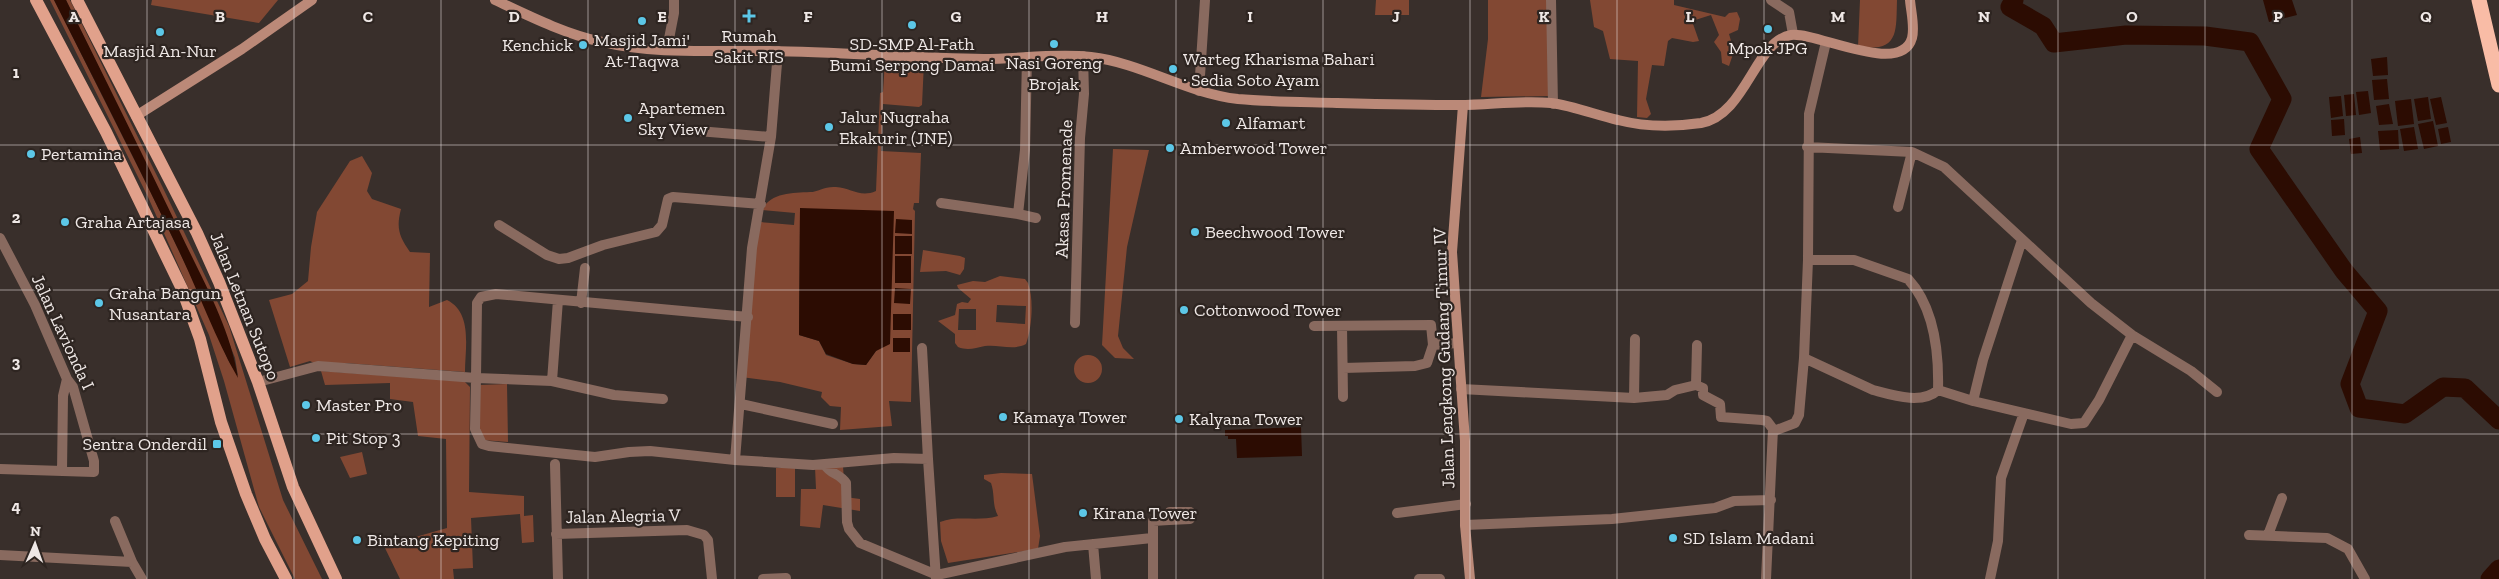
<svg xmlns="http://www.w3.org/2000/svg" width="2499" height="579" font-family="'Zilla Slab',serif">
	<rect width="100%" height="100%" fill="#392f2b"/>
	<path fill="#824833" fill-rule="evenodd" d="M50,0H54L151,193L204,303L228,360L238,376L235,358L213,302L66,0H70L163,188L229,326L283,500L322,579H295L259,507L224,381L209,335L148,197Z
		M152,0H278L259,23L151,5Z
		M1376,0H1409V15H1375Z
		M1488,0H1549L1550,96L1481,97L1488,39Z
		M1590,0H1674V5L1725,17L1729,13L1737,12L1740,19L1738,30L1729,34L1734,51L1729,66L1722,63L1721,52L1714,42L1719,35L1711,15L1692,21L1699,41L1693,42L1672,38L1668,41L1664,66L1652,65L1646,99L1651,114L1647,118L1637,117L1638,61L1610,59L1603,31L1594,27Z
		M1860,0H1897C1896,33 1899,52 1858,47Z
		M885,61L924,62L922,105L919,107L883,104L881,151L921,153L919,203H914L913,209L915,211L911,402L889,401L892,426L840,430L841,407L830,406L821,397L822,392L780,382L741,377L749,268L760,222L794,225L795,213L762,210C771,192 793,193 810,192C818,192 825,186 836,187C851,188 860,198 876,191L880,93L883,92ZM800,209L883,346L876,351L866,365L853,364L826,355L819,341L799,335Z
		M1113,149L1149,150L1127,247L1118,336L1123,348L1134,359L1115,358L1102,345Z
		M362,156L372,173L367,191L372,199L401,209C396,228 399,236 410,252L430,253L429,307L447,300C473,313 465,348 465,372L345,363H314L310,361L290,367L269,300L292,294L308,281L311,247L317,212L350,161Z
		M923,250L960,256L965,258L964,269L960,275L946,271L920,272Z
		M1000,276L1025,279L1028,283C1034,299 1032,328 1026,344C1013,351 998,344 985,346C975,348 968,351 958,347L955,343V334L938,321L955,315L957,304L962,302L968,303L971,299L958,288L957,285L973,281L985,282ZM997,305L1026,306L1025,324L996,322ZM959,309H976V330H958Z
		M1074 369a14 14 0 1 1 28 0a14 14 0 1 1-28 0Z
		M321,371L464,381L470,387L469,492L524,496V516L533,515L534,542L522,543L520,514L471,518L473,568L453,569L454,579H400L384,546L447,528L446,439L418,436L413,402L390,399V383L325,385Z
		M507,384L508,442L482,440L480,434L479,385Z
		M362,452L367,474L350,478L340,457Z
		M843,466L845,497L860,499V511L823,505L820,528L800,526L801,489H816L815,467Z
		M776,468H795V497H776Z
		M1001,473L1032,474L1040,536L1038,549L948,563L941,541L940,522C958,515 978,522 998,516C992,505 995,494 991,483L984,479V475Z"/>
	<path fill="#2c0c02" d="M54,0H66C104,77 142,153 179,230C201,277 230,326 238,378C215,338 199,293 179,251C139,167 96,83 54,0Z
		M2263,0H2292L2297,15L2269,22Z
		M2387,57L2388,75L2373,76L2371,59Z
		M2387,79L2389,99L2374,100L2372,80Z
		M2368,91L2371,113L2359,115L2356,92Z
		M2354,94L2356,115L2346,116L2344,95Z
		M2341,96L2343,116L2331,118L2329,97Z
		M2428,97L2431,119L2418,121L2414,99Z
		M2441,97L2447,123L2436,125L2430,99Z
		M2411,99L2414,124L2398,126L2395,101Z
		M2389,104L2393,124L2379,125L2376,106Z
		M2344,119L2345,135L2332,136L2331,120Z
		M2433,121L2438,146L2424,149L2418,124Z
		M2414,127L2418,149L2404,151L2400,129Z
		M2448,127L2451,142L2441,144L2438,129Z
		M2398,130L2399,149L2380,150L2378,131Z
		M2360,137L2362,153L2351,154L2349,139Z
		M800,208L894,211L890,344L876,351L866,365L853,364L826,354L819,341L799,335Z
		M896,219L912,220V234L895,233Z
		M895,236H912V254H895Z
		M895,256H911V283H895Z
		M895,288L911,289L910,304L894,303Z
		M893,314H911V330H893Z
		M893,338H910V352H893Z
		M1301,427L1302,456L1237,458L1236,439H1228V436H1225V430Z"/>
	<g fill="none" stroke-linecap="round" stroke-linejoin="round">
		<path stroke="#2c0c02" stroke-width="19" d="M2014,0L2010,7L2043,26L2054,43L2126,35L2205,36L2250,42L2282,99L2259,149L2344,271L2378,311L2350,384L2359,408L2405,414L2443,387L2465,388L2499,420
			M2490,579L2499,569"/>
		<path stroke="#896a5f" stroke-width="10" d="M1551,0L1553,104
			M1771,0L1789,12L1793,34
			M667,49L674,13V0
			M1199,91L1205,0
			M698,131L771,137
			M1807,147L1912,152L1944,167L2091,303L2132,335L2191,371L2217,392
			M941,203L1018,214L1025,150L1027,57
			M1898,207L1912,152
			M1018,214L1036,218
			M499,225L547,255L559,259L568,258L603,245L656,232L662,225L668,199L673,197L761,204
			M0,238L35,305L67,379L73,387L94,461V472L0,469
			M2022,240L1983,360L1973,401L2071,424L2084,423L2099,400L2132,335
			M1808,260H1854L1908,279C1934,307 1939,353 1938,390
			M581,303L585,268
			M1075,323L1080,138L1084,94L1083,56
			M1314,326L1431,325L1433,345L1427,363L1415,366L1343,368
			M1342,326L1343,397
			M1433,345L1457,343
			M1804,358L1873,390C1892,395 1922,405 1938,390
			M552,381L558,300
			M258,382L318,366L476,378L475,429L482,444L489,446L595,457L629,452L650,451L735,460L752,248L771,137L778,51
			M1696,385L1703,388V395L1720,404L1721,417L1762,420L1767,421L1773,429L1766,579
			M1461,389L1634,398L1667,395L1675,390L1696,385L1697,345
			M1938,390L1973,401
			M1634,398L1635,339
			M663,399L614,395L552,381L476,378L477,303L481,297L496,294L748,317
			M741,404L833,424
			M1774,431L1795,423L1799,415L1804,358L1808,260L1809,114L1826,42
			M928,459L936,579
			M735,460L813,465L894,458L928,459L922,348
			M555,464L558,579
			M825,465C830,474 841,474 846,483L847,522L849,529L860,543L937,575L1065,547L1152,538
			M62,471L63,396L67,379
			M1397,513L1466,504
			M1169,520L1190,519
			M115,521L132,562
			M1465,525L1612,519L1715,508L1734,501L1771,500
			M556,534L687,530L704,535L708,540L712,579
			M2249,535L2327,538L2348,549L2365,579
			M2268,535L2282,498
			M1093,544L1096,579
			M0,555L132,562L142,579
			M763,579L786,578
			M1153,579V521L1169,520L1170,512H1190
			M1419,579H1440
			M1990,579L1998,541L2001,478L2024,413"/>
		<path stroke="#bb8978" stroke-width="10" d="M495,0C529,16 565,34 602,42C656,55 715,50 770,51C841,52 913,58 984,59C1020,59 1055,53 1091,57C1142,63 1186,93 1238,99C1271,102 1304,102 1337,103C1378,104 1419,105 1459,105C1490,105 1521,100 1551,103C1574,106 1596,115 1618,120C1645,127 1673,127 1701,123C1746,115 1755,41 1791,35C1815,31 1901,77 1912,38C1915,27 1911,12 1910,0
			M1463,105L1452,252L1465,441V525L1470,579
			M136,116L242,49L312,0"/>
		<path stroke="#e1a18b" stroke-width="12" d="M36,0L106,132L182,289L200,339L221,422L246,494L265,539L286,579
			M77,0L197,233L219,282L258,382L293,487L336,579"/>
		<path stroke="#f9bca6" stroke-width="15" d="M2479,0L2499,85"/>
	</g>
	<path fill="none" stroke="#efe8e6" stroke-width="1" stroke-opacity="0.55" d="M147,0V579M294,0V579M441,0V579M588,0V579M735,0V579M882,0V579M1029,0V579M1176,0V579M1323,0V579M1470,0V579M1617,0V579M1764,0V579M1911,0V579M2058,0V579M2205,0V579M2352,0V579M0,145H2499M0,290H2499M0,434H2499"/>
	<g fill="#5cc7e7" stroke="#2e2521" stroke-width="2">
		<path d="M746.5 8.5h5v5h5v5h-5v5h-5v-5h-5v-5h5z"/>
		<circle cx="642" cy="21" r="5"/>
		<circle cx="912" cy="25" r="5"/>
		<circle cx="1768" cy="29" r="5"/>
		<circle cx="160" cy="32" r="5"/>
		<circle cx="1054" cy="44" r="5"/>
		<circle cx="583" cy="45" r="5"/>
		<circle cx="1173" cy="69" r="5"/>
		<circle cx="628" cy="118" r="5"/>
		<circle cx="1226" cy="123" r="5"/>
		<circle cx="829" cy="127" r="5"/>
		<circle cx="1170" cy="148" r="5"/>
		<circle cx="31" cy="154" r="5"/>
		<circle cx="65" cy="222" r="5"/>
		<circle cx="1195" cy="232" r="5"/>
		<circle cx="99" cy="303" r="5"/>
		<circle cx="1184" cy="310" r="5"/>
		<circle cx="306" cy="405" r="5"/>
		<circle cx="1003" cy="417" r="5"/>
		<circle cx="1179" cy="419" r="5"/>
		<circle cx="316" cy="438" r="5"/>
		<rect x="212" y="439" width="10" height="10" rx="2.5"/>
		<circle cx="1083" cy="513" r="5"/>
		<circle cx="1673" cy="538" r="5"/>
		<circle cx="357" cy="540" r="5"/>
	</g>
	<g text-anchor="middle" stroke-width="4.5" stroke-linejoin="round" paint-order="stroke">
		<g font-size="18" fill="#efe8e6" stroke="#2e2521" text-anchor="start">
			<text x="749" y="42" text-anchor="middle">Rumah<tspan x="749" dy="21">Sakit RIS</tspan></text>
			<text x="642" y="46" text-anchor="middle">Masjid Jami'<tspan x="642" dy="21">At-Taqwa</tspan></text>
			<text x="912" y="50" text-anchor="middle">SD-SMP Al-Fath<tspan x="912" dy="21">Bumi Serpong Damai</tspan></text>
			<text x="573" y="51" text-anchor="end">Kenchick</text>
			<text x="1768" y="54" text-anchor="middle">Mpok JPG</text>
			<text x="160" y="57" text-anchor="middle">Masjid An-Nur</text>
			<text x="1183" y="65">Warteg Kharisma Bahari<tspan x="1183" dy="21">· Sedia Soto Ayam</tspan></text>
			<text x="1054" y="69" text-anchor="middle">Nasi Goreng<tspan x="1054" dy="21">Brojak</tspan></text>
			<text x="638" y="114">Apartemen<tspan x="638" dy="21">Sky View</tspan></text>
			<text x="839" y="123">Jalur Nugraha<tspan x="839" dy="21">Ekakurir (JNE)</tspan></text>
			<text x="1236" y="129">Alfamart</text>
			<text x="1180" y="154">Amberwood Tower</text>
			<text x="41" y="160">Pertamina</text>
			<text x="75" y="228">Graha Artajasa</text>
			<text x="1205" y="238">Beechwood Tower</text>
			<text x="109" y="299">Graha Bangun<tspan x="109" dy="21">Nusantara</tspan></text>
			<text x="1194" y="316">Cottonwood Tower</text>
			<text x="316" y="411">Master Pro</text>
			<text x="1013" y="423">Kamaya Tower</text>
			<text x="1189" y="425">Kalyana Tower</text>
			<text x="326" y="444">Pit Stop 3</text>
			<text x="207" y="450" text-anchor="end">Sentra Onderdil</text>
			<text x="1093" y="519">Kirana Tower</text>
			<text x="1683" y="544">SD Islam Madani</text>
			<text x="367" y="546">Bintang Kepiting</text>
		</g>
		<g font-size="18" fill="#efe8e6" stroke="#2e2521">
			<text transform="translate(1064 189) rotate(-88)" y="6">Akasa Promenade</text>
			<text transform="translate(245 306) rotate(68)" y="6">Jalan Letnan Sutopo</text>
			<text transform="translate(63 332) rotate(65)" y="6">Jalan Lavionda I</text>
			<text transform="translate(1444 358) rotate(-92)" y="6">Jalan Lengkong Gudang Timur IV</text>
			<text transform="translate(623 516) rotate(-1)" y="6">Jalan Alegria V</text>
		</g>
	</g>
	<g font-size="16" text-anchor="middle" font-weight="bold" fill="#efe8e6" stroke="#2e2521" stroke-width="4.5" stroke-linejoin="round" paint-order="stroke">
		<text x="74" y="22">A</text>
		<text x="220" y="22">B</text>
		<text x="368" y="22">C</text>
		<text x="514" y="22">D</text>
		<text x="662" y="22">E</text>
		<text x="808" y="22">F</text>
		<text x="956" y="22">G</text>
		<text x="1102" y="22">H</text>
		<text x="1250" y="22">I</text>
		<text x="1396" y="22">J</text>
		<text x="1544" y="22">K</text>
		<text x="1690" y="22">L</text>
		<text x="1838" y="22">M</text>
		<text x="1984" y="22">N</text>
		<text x="2132" y="22">O</text>
		<text x="2278" y="22">P</text>
		<text x="2426" y="22">Q</text>
		<text x="16" y="78">1</text>
		<text x="16" y="223">2</text>
		<text x="16" y="368">3</text>
		<text x="16" y="512">4</text>
	</g>
	<g transform="translate(35 544) rotate(2)" stroke="#2e2521" stroke-width="4" paint-order="stroke">
	<path d="M0-4L9 19L0 12L-9 19Z" fill="#efe8e6"/>
	<text y="-8" font-size="14" font-weight="bold" text-anchor="middle" fill="#efe8e6">N</text>
	</g>
</svg>
